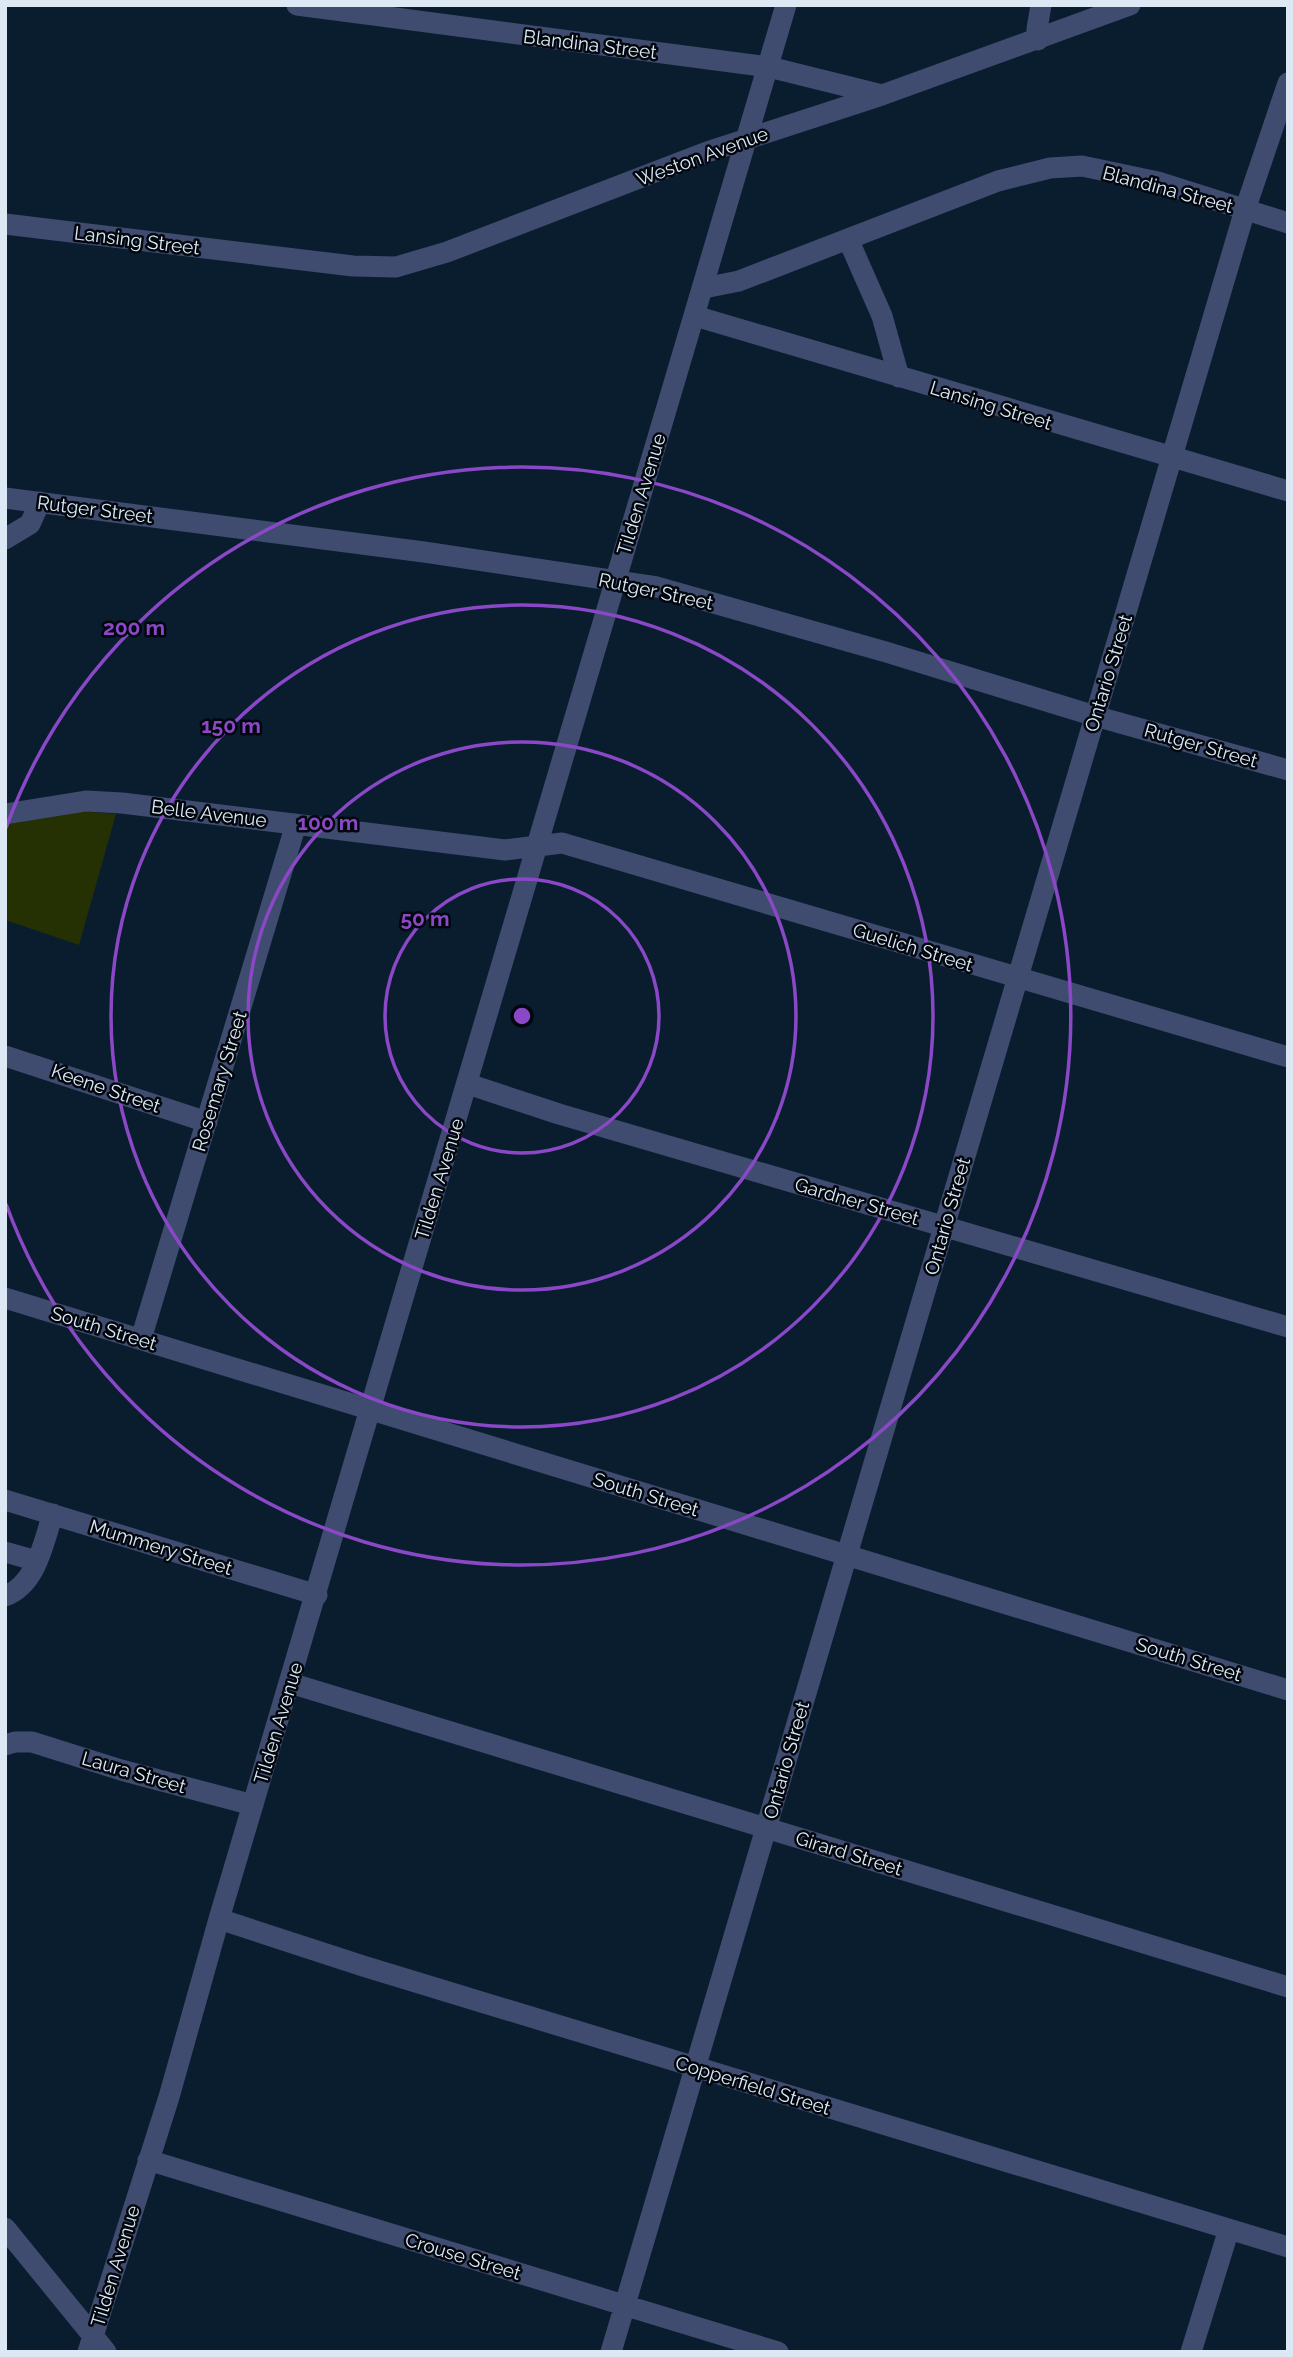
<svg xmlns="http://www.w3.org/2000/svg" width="1293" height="2357" font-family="Raleway,sans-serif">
	<rect width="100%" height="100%" fill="#091d2f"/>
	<path fill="#253003" d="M77,811L116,814L79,945L5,920V823Z"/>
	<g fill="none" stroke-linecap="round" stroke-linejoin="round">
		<path stroke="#3f4c6f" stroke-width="21" d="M297,5L769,67L882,95
			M1038,40L1037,29L1041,5
			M5,224L353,266L396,267L447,252L707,152L882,95L1130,5
			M848,239L882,316L899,377
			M704,288L739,281L998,181L1050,168L1082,166L1158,182L1288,223
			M695,316L1288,491
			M5,498L424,552L657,587L886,652L1095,716L1288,770
			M5,539L30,524L40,502
			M5,814L86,801L122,803L505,850L562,843L1288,1057
			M5,1056L207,1122
			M468,1084L559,1114L1288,1327
			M5,1298L1288,1690
			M141,1339L296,824
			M5,1500L317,1595
			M5,1552L37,1561
			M5,1596C37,1584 43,1543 53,1514
			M290,1683L1288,1987
			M5,1745L15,1742H32L121,1770L253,1805
			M219,1919L363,1966L1288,2247
			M148,2160L778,2352
			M5,2228L106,2352
			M88,2352L169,2097L219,1919L786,5
			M611,2352L1245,210L1288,83
			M1191,2352L1229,2229"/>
	</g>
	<g fill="none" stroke="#8a48c7" stroke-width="3.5">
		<circle cx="522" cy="1016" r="137"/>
		<circle cx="522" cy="1016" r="274"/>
		<circle cx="522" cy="1016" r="411"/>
		<path d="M6 828A549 549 0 1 1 6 1204"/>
	</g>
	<g text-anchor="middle" stroke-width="5" stroke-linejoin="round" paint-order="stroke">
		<g font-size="19" fill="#dce9f5" stroke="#02070e">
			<text transform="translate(590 44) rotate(7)" y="7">Blandina Street</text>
			<text transform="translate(702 156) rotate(-20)" y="7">Weston Avenue</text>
			<text transform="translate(1168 189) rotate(15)" y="7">Blandina Street</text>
			<text transform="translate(137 240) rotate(7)" y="7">Lansing Street</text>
			<text transform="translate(991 405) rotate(17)" y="7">Lansing Street</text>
			<text transform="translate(641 494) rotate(-73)" y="7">Tilden Avenue</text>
			<text transform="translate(95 509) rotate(7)" y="7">Rutger Street</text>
			<text transform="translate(656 591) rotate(12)" y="7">Rutger Street</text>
			<text transform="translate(1108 673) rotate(-73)" y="7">Ontario Street</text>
			<text transform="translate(1201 745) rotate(16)" y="7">Rutger Street</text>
			<text transform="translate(209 813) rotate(7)" y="7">Belle Avenue</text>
			<text transform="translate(913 947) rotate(17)" y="7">Guelich Street</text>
			<text transform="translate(219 1081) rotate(-73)" y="7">Rosemary Street</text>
			<text transform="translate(106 1088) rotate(19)" y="7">Keene Street</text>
			<text transform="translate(439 1179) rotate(-73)" y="7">Tilden Avenue</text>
			<text transform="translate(857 1201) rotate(16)" y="7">Gardner Street</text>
			<text transform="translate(947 1216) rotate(-74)" y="7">Ontario Street</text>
			<text transform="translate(104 1328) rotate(17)" y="7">South Street</text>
			<text transform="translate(646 1494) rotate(17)" y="7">South Street</text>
			<text transform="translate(161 1547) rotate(17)" y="7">Mummery Street</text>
			<text transform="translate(1189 1659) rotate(17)" y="7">South Street</text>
			<text transform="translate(278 1723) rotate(-73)" y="7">Tilden Avenue</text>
			<text transform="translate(786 1760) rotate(-74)" y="7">Ontario Street</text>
			<text transform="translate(134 1772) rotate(16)" y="7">Laura Street</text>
			<text transform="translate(849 1853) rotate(17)" y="7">Girard Street</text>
			<text transform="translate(753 2085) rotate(17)" y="7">Copperfield Street</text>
			<text transform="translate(463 2256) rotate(17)" y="7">Crouse Street</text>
			<text transform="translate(115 2266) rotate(-73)" y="7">Tilden Avenue</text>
		</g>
	</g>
	<circle cx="522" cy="1016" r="10" fill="#8a48c7" stroke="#02070e" stroke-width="3.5"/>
	<g font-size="21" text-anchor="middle" font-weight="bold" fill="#8a48c7" stroke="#02070e" stroke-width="5" stroke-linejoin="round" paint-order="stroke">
		<text x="134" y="635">200 m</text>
		<text x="231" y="733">150 m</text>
		<text x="328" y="830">100 m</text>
		<text x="425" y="926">50 m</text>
	</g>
	<rect width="1293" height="2357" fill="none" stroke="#dce9f5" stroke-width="14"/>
</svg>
